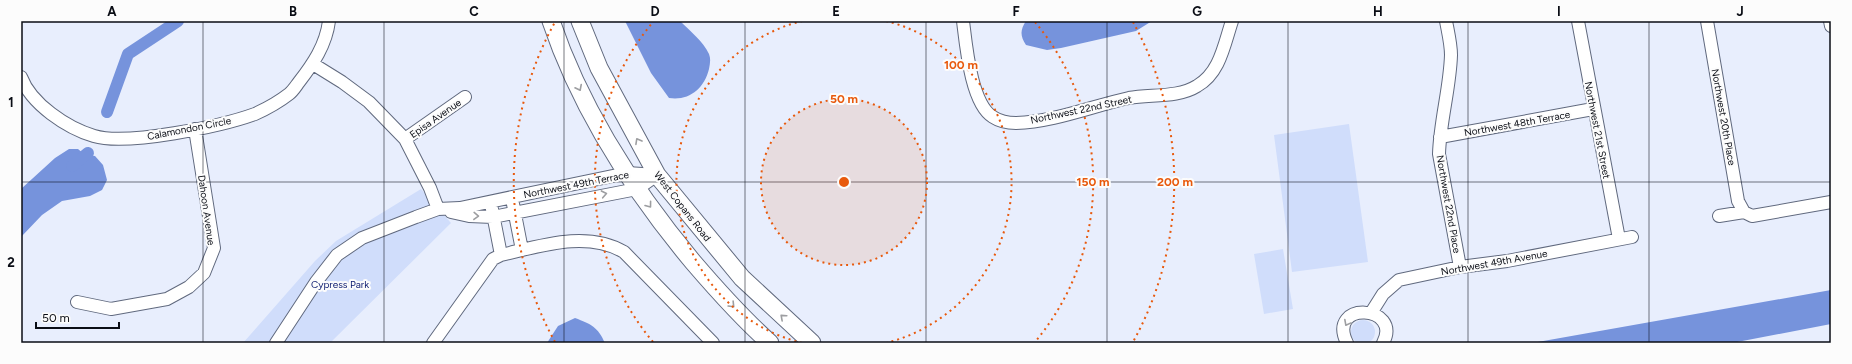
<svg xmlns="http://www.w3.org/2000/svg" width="1852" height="364" font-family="Figtree,sans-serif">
	<rect width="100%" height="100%" fill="#e8eefd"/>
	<path fill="#d0ddfb" d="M1349,124L1368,262L1292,272L1274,135Z
		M421,189L451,223L330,343H243L315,261L336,241Z
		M1283,249L1293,309L1264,314L1254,254Z
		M1351 332a12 12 0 1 1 24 0a12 12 0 1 1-24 0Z"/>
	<path fill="#7693dc" d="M625,21H680C690,31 703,41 709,54C711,59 710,64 709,69C704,89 689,101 669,98L651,73Z
		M1026,21H1152L1136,31L1061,48L1047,50L1026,45C1020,36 1020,30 1026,21Z
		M69,149H78L85,155L95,156L103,165L107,180L102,190L90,196L62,201L42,215L21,237V189L55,158Z
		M1831,290V324L1732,343H1532Z
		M575,318C591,324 598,327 605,343H547L558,326Z"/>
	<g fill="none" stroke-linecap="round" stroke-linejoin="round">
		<path stroke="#7693dc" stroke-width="12" d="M107,112L128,54L178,21
			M72,166L88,153"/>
		<g stroke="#60697e" stroke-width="14">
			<path id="minor" d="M963,21C966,45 971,104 993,117C999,121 1008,123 1016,123C1054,122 1092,106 1129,98C1150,94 1178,98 1197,86C1220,73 1224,45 1232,21
				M1446,21C1448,32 1451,44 1451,55C1450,88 1440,121 1439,154L1460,267
				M1578,21L1619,239
				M1707,21L1738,201L1744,212
				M1830,21L1831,26
				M313,64L342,82L369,102L405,139L430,188L438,209
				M21,77C31,104 67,128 94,136C127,146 222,126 255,114C266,109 280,101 289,94C293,91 296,86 299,82C313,64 326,45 329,21
				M1440,137L1593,109
				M405,139L465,97
				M513,204L522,250
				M492,209L501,255
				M451,212L469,216L493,217L637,189L657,175
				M1719,216L1744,212L1752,216L1831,202
				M77,302L111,309L167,299L189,287L204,273L214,248L195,129
				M1371,313L1383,294L1399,280L1460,267L1507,261L1632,237
				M276,343L316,282L337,255L362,238L416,217L438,209L460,208L627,173L657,175
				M433,343L493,259L501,255C540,246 587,230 624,252L713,343
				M1347,343C1326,300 1403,305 1383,343"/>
		</g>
		<g stroke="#60697e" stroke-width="19">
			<path id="secondary" d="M551,21C581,110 633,190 693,262C717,290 742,318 770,343
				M580,21L599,68L657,175L742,278L812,343"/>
		</g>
		<use href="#minor" stroke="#fff" stroke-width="12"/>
		<use href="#secondary" stroke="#fff" stroke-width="17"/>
	</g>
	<defs><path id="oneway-chevron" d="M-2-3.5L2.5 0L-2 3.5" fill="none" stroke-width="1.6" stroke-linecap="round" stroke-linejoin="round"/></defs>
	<g stroke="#9d9ea1">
		<use href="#oneway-chevron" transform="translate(579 88) rotate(63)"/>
		<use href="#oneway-chevron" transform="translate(638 141) rotate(-119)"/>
		<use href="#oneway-chevron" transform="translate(604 194) rotate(-11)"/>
		<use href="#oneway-chevron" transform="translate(649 205) rotate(53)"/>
		<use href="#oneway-chevron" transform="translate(476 216) rotate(2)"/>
		<use href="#oneway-chevron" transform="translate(732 305) rotate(46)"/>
		<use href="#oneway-chevron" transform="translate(783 317) rotate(-138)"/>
		<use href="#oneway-chevron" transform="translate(1347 323) rotate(118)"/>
	</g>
	<path fill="none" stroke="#0a0d15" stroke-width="1" stroke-opacity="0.55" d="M203,21V343M384,21V343M564,21V343M745,21V343M926,21V343M1107,21V343M1288,21V343M1468,21V343M1649,21V343M21,182H1831"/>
	<circle cx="844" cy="182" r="83" fill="#e8590c" fill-opacity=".12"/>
	<g fill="none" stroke="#e8590c" stroke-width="2" stroke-dasharray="2 4">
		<circle cx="844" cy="182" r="83"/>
		<path d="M802 343A166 166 0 0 1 802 21M886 21A166 166 0 0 1 886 343"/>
		<path d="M653 342A249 249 0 0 1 653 22M1035 22A249 249 0 0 1 1035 342"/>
		<path d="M555 342A331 331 0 0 1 555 22M1133 22A331 331 0 0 1 1133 342"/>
	</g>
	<g text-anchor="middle" stroke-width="4" stroke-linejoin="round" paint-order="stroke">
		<g font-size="10" fill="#0a0d15" stroke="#fcfcfc">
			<text transform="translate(1081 109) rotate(-12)" y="4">Northwest 22nd Street</text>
			<text transform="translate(1724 117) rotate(80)" y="4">Northwest 20th Place</text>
			<text transform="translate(435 118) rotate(-35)" y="4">Episa Avenue</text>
			<text transform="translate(1517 123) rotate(-10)" y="4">Northwest 48th Terrace</text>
			<text transform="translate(189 128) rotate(-11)" y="4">Calamondon Circle</text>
			<text transform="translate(1598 130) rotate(79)" y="4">Northwest 21st Street</text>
			<text transform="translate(576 184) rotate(-11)" y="4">Northwest 49th Terrace</text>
			<text transform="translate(1449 204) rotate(80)" y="4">Northwest 22nd Place</text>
			<text transform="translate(683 206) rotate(52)" y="4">West Copans Road</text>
			<text transform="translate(207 210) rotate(82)" y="4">Dahoon Avenue</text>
			<text transform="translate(1494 262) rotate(-10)" y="4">Northwest 49th Avenue</text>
		</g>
		<g font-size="10" fill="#0c1b6f" stroke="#fcfcfc">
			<text x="340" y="288">Cypress Park</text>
		</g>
	</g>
	<circle cx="844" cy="182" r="6" fill="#e8590c" stroke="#fcfcfc" stroke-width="2"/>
	<g font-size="12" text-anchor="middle" font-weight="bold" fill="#e8590c" stroke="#fcfcfc" stroke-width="4" stroke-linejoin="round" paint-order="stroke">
		<text x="961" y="69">100 m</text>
		<text x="844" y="103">50 m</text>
		<text x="1093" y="186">150 m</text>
		<text x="1175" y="186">200 m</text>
	</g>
	<rect width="1852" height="364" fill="none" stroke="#fcfcfc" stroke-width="44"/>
	<path d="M36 322v6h83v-6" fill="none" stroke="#0a0d15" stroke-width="2"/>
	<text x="42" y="322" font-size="12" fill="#0a0d15" stroke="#fcfcfc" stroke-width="3" paint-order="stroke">50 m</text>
	<rect x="22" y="22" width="1808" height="320" fill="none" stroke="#0a0d15" stroke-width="1.5"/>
	<g font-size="13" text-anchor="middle" font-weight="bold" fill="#0a0d15">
		<text x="112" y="16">A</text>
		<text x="293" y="16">B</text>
		<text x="474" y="16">C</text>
		<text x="655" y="16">D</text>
		<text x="836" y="16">E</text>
		<text x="1016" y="16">F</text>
		<text x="1197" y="16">G</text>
		<text x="1378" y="16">H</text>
		<text x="1559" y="16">I</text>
		<text x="1740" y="16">J</text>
		<text x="11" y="107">1</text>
		<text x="11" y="267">2</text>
	</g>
</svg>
